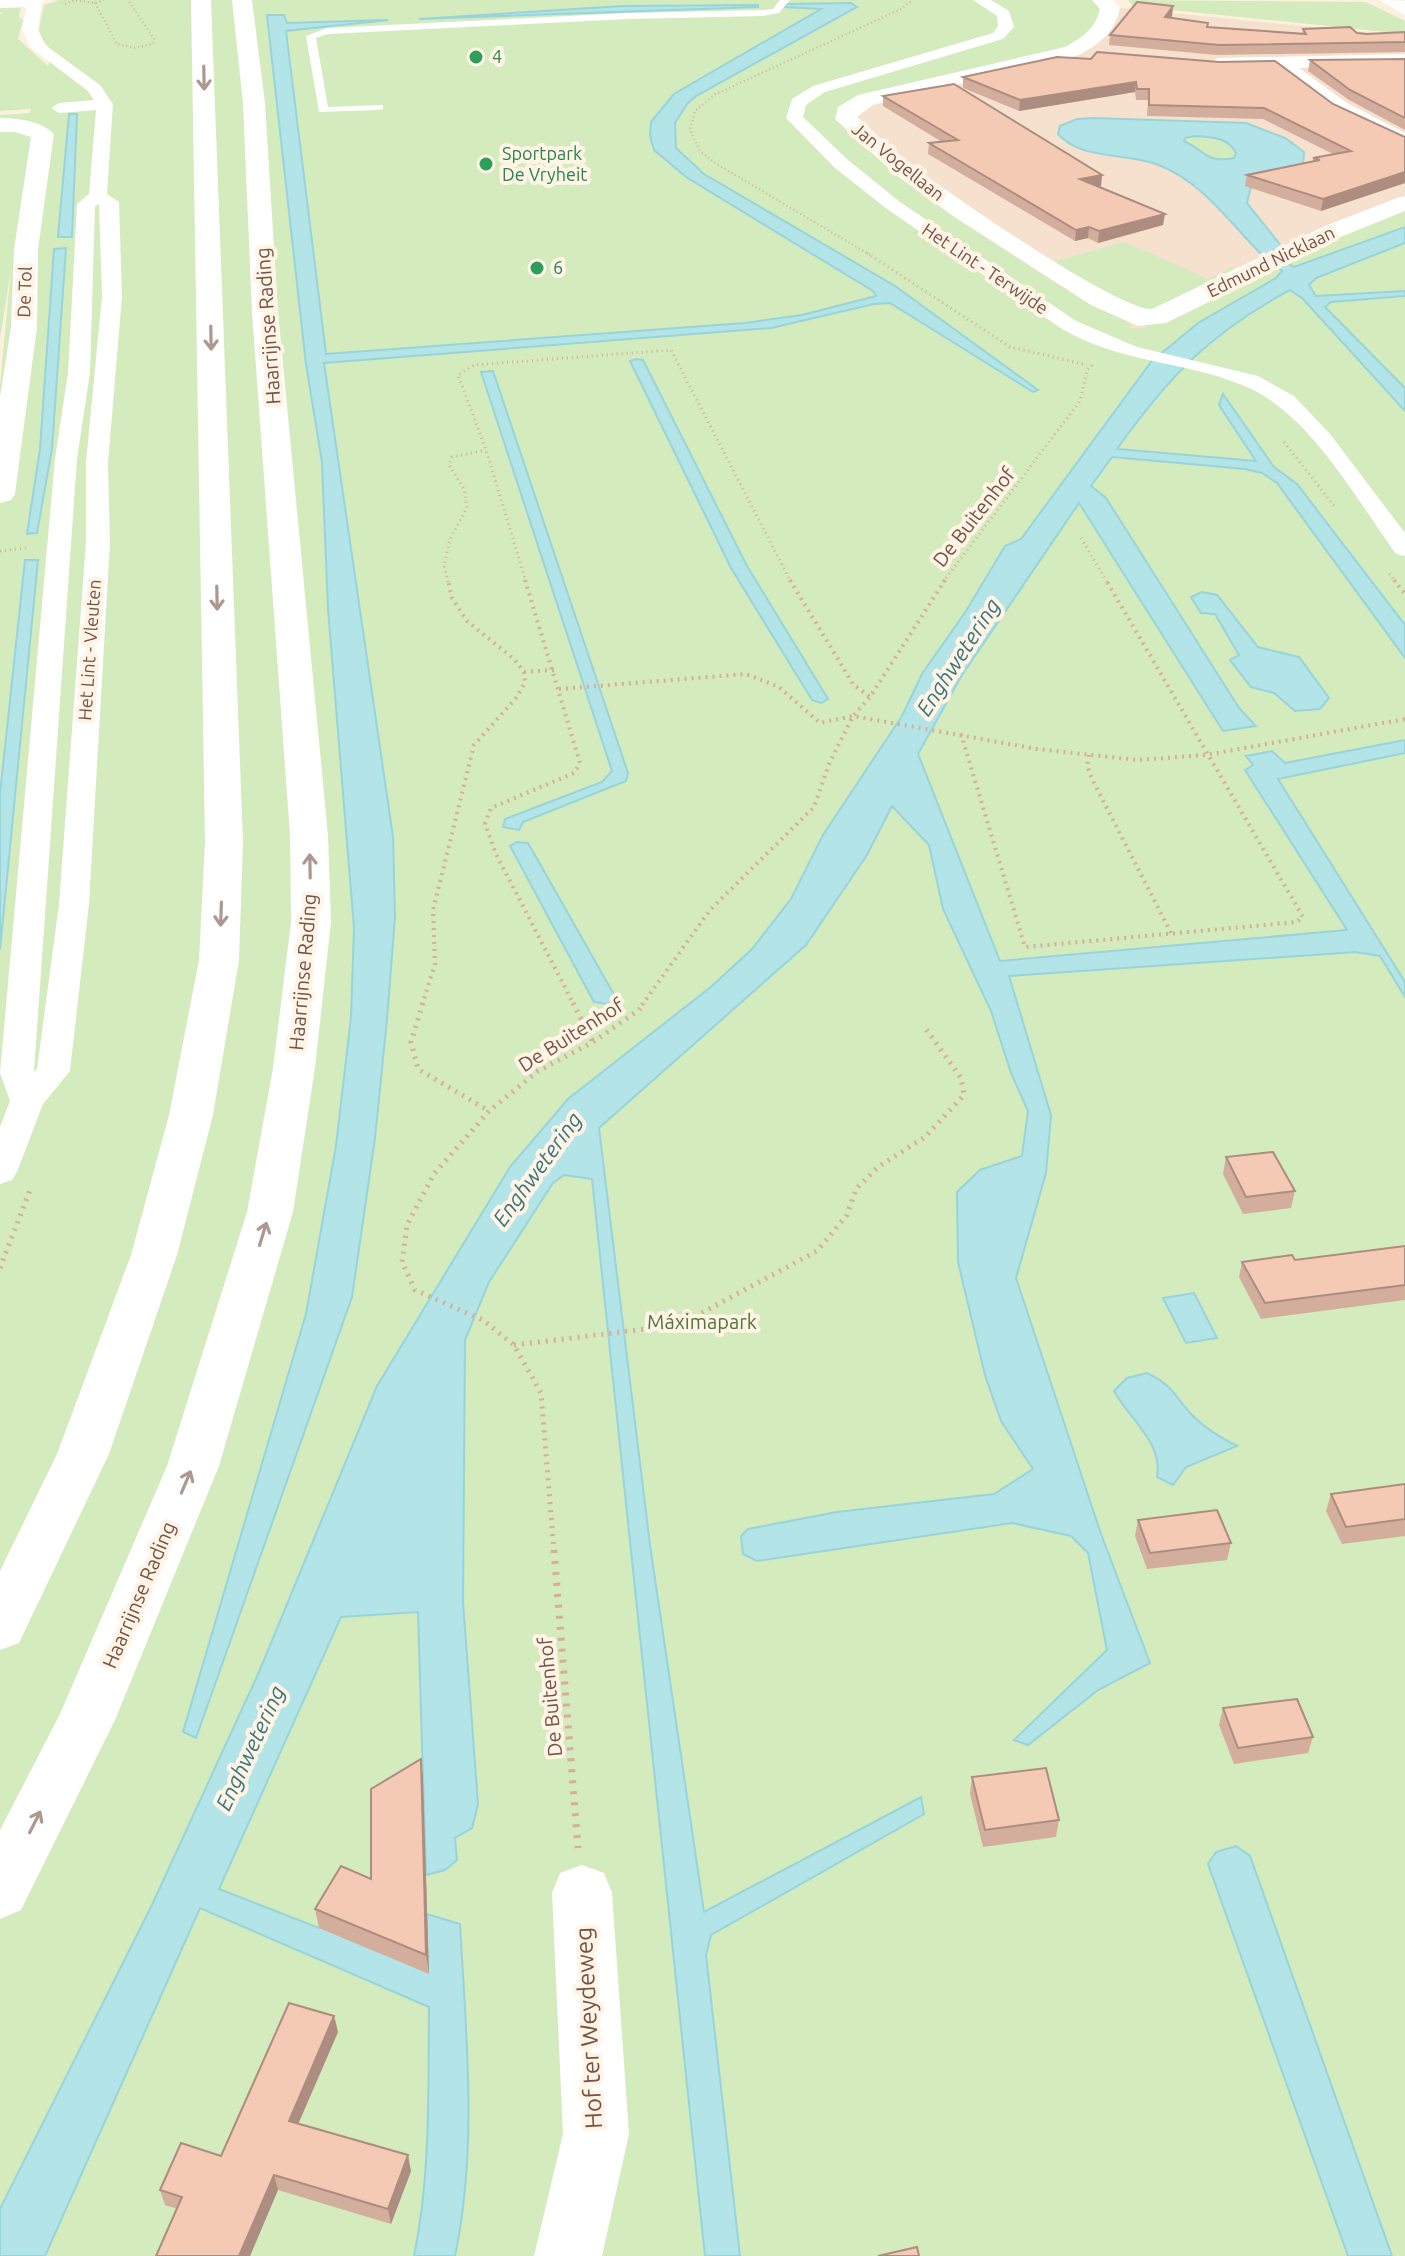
<svg xmlns="http://www.w3.org/2000/svg" width="1405" height="2256" font-family="Ubuntu,sans-serif">
	<rect width="100%" height="100%" fill="#fef0df"/>
	<path fill="#f5e1cd" d="M1100,6L1405,36V207L1145,328H1130L1131,321L1106,312L1047,273L839,111Z"/>
	<path fill="#d3ebbd" d="M0,0L25,5L20,9L19,17L23,20L18,39L48,66L54,54L38,34L44,5L59,0H1094C1115,23 1086,37 1068,48L839,111L1047,273L1106,312L1131,321L1130,328H1145L1146,322L1272,262L1282,270L1277,278L1309,285L1316,278L1405,243V291L1319,296L1331,302L1405,297V2256H0V385L11,269L0,339V128L26,133V138L29,121L0,119V115L30,113L31,109L0,111V14L3,13L0,12Z
		M1128,0L1366,2L1405,21V34L1133,6Z
		M1195,136C1212,137 1228,137 1236,153L1234,158C1207,163 1205,153 1184,141L1185,138Z
		M1405,207V227L1294,267L1279,259Z
		M1125,242L1208,279L1232,267L1235,271L1148,315L1049,263Z"/>
	<path fill="#b3e4e8" stroke="#98d4da" stroke-width="2" fill-rule="evenodd" d="M851,3L857,7L696,96L687,104L675,123L676,148L704,174L895,286L1038,390L1033,392L890,303L874,304L771,328L324,363L393,837L395,917L387,1019L375,1138L352,1297L196,1738L183,1732L306,1314L336,1146L351,1017L354,928L328,609L322,462L306,364L267,15H284L287,23L388,20L286,31L326,354L745,323L802,315L876,296L873,291L686,177L654,150L650,136L651,122L674,94L821,9L785,7L787,4Z
		M758,5V7L419,19L622,6Z
		M69,114H77L72,237H58Z
		M1093,118L1246,123L1285,138L1304,152L1303,166L1251,187L1247,203L1282,247L1270,252L1294,267L1405,227V243L1316,278L1309,285L1316,296L1405,291V296L1331,302L1325,307L1405,388V411L1303,299L1290,290C1210,333 1169,376 1117,449L1256,461L1219,405L1223,394L1274,467L1297,484L1405,625V658L1277,483L1262,473L1245,469L1112,457L1091,486L1106,498L1239,708L1256,726L1223,731L1079,503L962,675L918,754L1000,961L1347,930L1245,770L1253,765L1246,756L1272,751L1285,763L1405,740V753L1278,779L1405,982V997L1380,956L1355,952L1009,976L1051,1115L1046,1173L1016,1278L1101,1534L1150,1663L1098,1690L1028,1745L1014,1740L1107,1650L1088,1553L1071,1536L1012,1523L757,1561L743,1554L741,1536L748,1529L837,1512L994,1494L1033,1469L1001,1421L985,1375L958,1262L957,1192L980,1170L1022,1156L1028,1111L1011,1073L991,1011L943,909L929,845L892,806L867,855L806,945L599,1128L650,1545L704,1912L921,1797L924,1814L711,1935L706,1955L740,2256H705L592,1179L564,1175L553,1183L489,1282L465,1340L463,1602L478,1804L472,1828L455,1838L457,1860L445,1870L426,1875L418,1612L341,1617L219,1889L319,1928L427,1914L460,1924C466,2034 478,2147 455,2256H414C431,2174 428,2090 429,2007L200,1908L45,2256H0V2209L152,1905L259,1672L377,1386L510,1167L568,1099L712,986L752,949L791,899L823,835L902,716L922,674L966,611L1005,546L1021,539L1151,362L1198,323L1276,278L1282,271C1275,264 1265,258 1258,251C1227,219 1200,180 1156,164C1124,152 1083,161 1058,134L1060,126L1077,119ZM1195,136C1212,137 1228,137 1236,153L1234,158C1205,163 1207,152 1184,141L1185,138Z
		M66,248L52,449L37,533L27,534L40,449L54,249Z
		M636,359L643,360L747,566L828,699L821,703L812,700L731,568L630,361Z
		M493,371L628,773L626,781L523,822L519,830L503,827L505,819L602,782L612,771L481,372Z
		M25,560H38L0,950V794Z
		M1202,592L1217,595L1258,647L1299,657L1329,698L1320,709L1295,711L1274,693L1251,687L1230,660L1239,655L1215,614L1201,613L1191,597Z
		M517,842L528,843L616,998L607,1004L594,1002L510,846Z
		M1194,1293L1217,1338L1186,1343L1163,1298Z
		M1147,1373C1177,1388 1173,1396 1194,1417C1207,1430 1221,1438 1237,1446L1186,1467L1173,1485L1157,1477C1163,1442 1130,1420 1114,1391L1127,1378Z
		M1236,1846L1250,1856L1392,2256H1348L1208,1864L1216,1852Z"/>
	<g fill="none" stroke-linecap="round" stroke-linejoin="round">
		<path stroke="#d9ad99" stroke-width="2" stroke-dasharray="1 3" stroke-linecap="butt" d="M72,0L95,3L104,0
			M95,3L117,44L135,48L153,44L154,39L128,0
			M65,4L75,0
			M870,255L715,163L700,151L690,130L695,111L714,95L901,9L913,0"/>
		<path stroke="#d9ad99" stroke-width="3" stroke-dasharray="1 4" stroke-linecap="butt" d="M867,253L1010,347L1083,364
			M1284,442L1335,507
			M1081,538L1107,582
			M0,551L27,548
			M1389,574L1396,582
			M448,582L444,566L450,539L467,508L464,489L449,465L452,457L486,450
			M526,582L486,450L458,375L474,365L671,350L791,582
			M943,582L1080,401L1087,370L1093,364"/>
		<path stroke="#d9ad99" stroke-width="4" stroke-dasharray="2 5" stroke-linecap="butt" d="M525,580L580,763L574,773L491,808L485,824L496,854L574,1005
			M790,580L853,684L870,697
			M1394,580L1405,594
			M524,672L554,670
			M559,689L746,674L779,687L820,723L853,716L1037,749L1138,760L1206,755L1405,719
			M961,734L1025,947L1297,922L1303,917L1106,580
			M1089,755L1087,766L1092,779L1171,933
			M422,1005L435,964L433,910L474,745L517,697L525,682L524,672L515,660L467,621L452,598L448,580
			M642,1005L710,910L814,807L829,764L853,716L870,697L945,580"/>
		<path stroke="#d9ad99" stroke-width="5" stroke-dasharray="2 6" stroke-linecap="butt" d="M423,1003L411,1042L418,1069L489,1111
			M573,1003L593,1042
			M0,1268L30,1190
			M514,1345L679,1325L817,1251L847,1215L856,1189L878,1167L925,1137L964,1095L961,1078L926,1029
			M554,1552L541,1393L514,1345L483,1320L415,1290L402,1262L407,1225L434,1174L489,1111L538,1071L593,1042L639,1010L644,1003"/>
		<path stroke="#d9ad99" stroke-width="7" stroke-dasharray="3 8" stroke-linecap="butt" d="M554,1550L578,1848"/>
		<path fill="#fff" fill-rule="evenodd" d="M780,0H790L779,13L763,16L629,19L328,34L316,38L328,107L383,105V109L379,110L319,112L306,36L327,28L629,13L763,10L773,9Z"/>
		<path fill="#fff" fill-rule="evenodd" d="M28,0H42L38,29L45,45L100,85L113,104L107,194L119,202L122,296L108,463L110,542L89,904L70,1071L43,1104L17,1172L12,1180L0,1184V1127L10,1101L0,1073L55,459L68,373L77,204L89,194L96,110L59,113L51,108L59,103L94,100L88,91L30,47L22,29ZM99,204L102,296L86,463V542L59,904L37,1069L34,1072L77,459L90,373L95,206Z
			M973,0H991L1009,11L1014,27L1003,39L825,92L806,105L803,117L848,160L900,202L1076,321L1137,347L1258,376L1294,396L1330,434L1405,533V556L1396,554C1356,499 1308,410 1242,385C1181,360 1123,364 1062,329L887,209L835,168L786,118L792,99L813,86L993,33L998,26L997,16Z"/>
		<path fill="#fff" fill-rule="evenodd" d="M0,0H44L45,1L35,7L0,8Z
			M1092,0H1113L1120,8C1115,32 1100,44 1079,55L873,105L857,117C875,133 893,150 912,165C946,192 1119,311 1152,309L1325,226L1397,198L1405,196V211L1343,236L1166,323L1138,326L1091,305L953,216L896,175L835,119L838,107L858,95L1065,47C1083,37 1095,29 1100,9Z
			M1379,0L1405,1V15Z
			M1405,54V66L1299,68L1347,103L1405,133V148L1332,112L1274,69L1218,70L1208,64L1218,58Z
			M582,1865L604,1873L612,1893L629,2134L602,2256H534L563,2134L552,1893L560,1873Z"/>
		<path fill="#fff" fill-rule="evenodd" d="M0,118C17,118 42,121 54,134L38,249L37,327L15,494L11,500L0,503V397L11,327L14,249L31,137L15,132H0Z"/>
		<path fill="#fff" fill-rule="evenodd" d="M191,0H211L243,842L239,960L213,1115L177,1255L109,1454L19,1643L0,1650V1571L57,1454L131,1255L169,1115L199,960L205,842Z
			M232,0H252L265,103L278,312L328,835L331,922L315,1068L293,1212L219,1466L115,1720L21,1910L0,1919V1830L60,1714L167,1466L247,1212L273,1068L291,922L290,835L252,312L243,103Z"/>
	</g>
	<path fill="#d3ae9c" d="M1173,6L1172,16L1170,18L1208,23V27L1302,34L1303,29L1367,34L1405,32V52L1217,55L1109,45L1110,35Z
		M1057,57L1333,104L1405,137V183L1321,211L1245,186L1247,175L1313,162V158L1333,154L1263,119L1147,116L1148,100H1136L1135,92L1019,111L963,88V77Z
		M1405,59V130L1349,100L1308,71L1310,60Z
		M883,96L1102,175L1101,186L1099,187L1163,225L1098,243L1088,238L1075,241L928,154L929,143L942,142L883,106Z
		M1226,1157L1295,1191L1291,1208L1243,1214L1223,1174Z
		M1405,1246V1300L1261,1319L1239,1277L1242,1262L1295,1260Z
		M1405,1484V1536L1342,1544L1326,1511L1331,1494Z
		M1138,1520L1231,1543L1227,1560L1147,1569L1135,1536Z
		M1223,1708L1313,1737L1308,1753L1234,1764L1219,1725Z
		M972,1777L1059,1820L1056,1837L983,1847L970,1794Z
		M423,1779L429,1974L319,1928L315,1909L371,1879Z
		M334,2016L338,2032L298,2124L411,2171L391,2224L278,2190L250,2256H156L177,2209L165,2205L160,2190L221,2156Z"/>
	<path fill="#ac8d7f" d="M1173,6L1172,16L1163,27L1165,17Z
		M1136,82L1135,92L1019,111L1020,100Z
		M1405,172V183L1321,211L1323,199Z
		M1102,175L1101,186L1079,190L1080,179Z
		M1165,214L1163,225L1098,243L1099,231Z
		M1089,227L1088,238L1075,241L1076,230Z
		M421,1759L423,1779L429,1974L426,1955Z
		M334,2016L338,2032L293,2136L289,2121Z
		M408,2155L411,2171L391,2224L388,2209Z
		M274,2175L278,2190L250,2256H239Z"/>
	<path fill="#f5cab5" stroke="#ac8d7f" stroke-width="2" d="M1137,2L1173,6L1165,17L1208,23L1207,27L1306,34L1303,29L1350,27L1357,33L1367,34L1405,32V42L1219,45L1110,35Z
		M1097,52L1219,62L1275,61L1333,104L1405,137V172L1323,199L1247,175L1320,160L1313,158L1351,151L1264,108L1149,105V89H1137L1136,82L1020,100L963,77L1057,57L1091,59Z
		M1405,59V118L1350,90L1310,60Z
		M954,84L1102,175L1080,179L1165,214L1099,231L1089,227L1076,230L929,143L958,140L883,96Z
		M1273,1152L1295,1191L1246,1197L1226,1157Z
		M1405,1246V1285L1265,1303L1242,1262L1292,1255L1295,1260Z
		M1405,1484V1519L1346,1527L1331,1494Z
		M1217,1510L1231,1543L1150,1553L1138,1520Z
		M1297,1699L1313,1737L1238,1748L1223,1708Z
		M421,1759L426,1955L315,1909L341,1866L371,1879V1789Z
		M1046,1768L1059,1820L985,1830L972,1777Z
		M289,2003L334,2016L289,2121L408,2155L388,2209L274,2175L239,2256H156L182,2197L160,2190L181,2143L221,2156Z
		M917,2247L919,2256H878Z"/>
	<defs><path id="oneway-shaft" d="M-6 0H5M1.5-3L5.5 0L1.5 3" fill="none" stroke-width="1.6" stroke-linecap="round" stroke-linejoin="round" transform="scale(2)"/></defs>
	<g stroke="#ac988f">
		<use href="#oneway-shaft" transform="translate(204 78) rotate(89)"/>
		<use href="#oneway-shaft" transform="translate(211 338) rotate(89)"/>
		<use href="#oneway-shaft" transform="translate(217 598) rotate(89)"/>
		<use href="#oneway-shaft" transform="translate(310 866) rotate(-91)"/>
		<use href="#oneway-shaft" transform="translate(221 914) rotate(92)"/>
		<use href="#oneway-shaft" transform="translate(263 1234) rotate(-73)"/>
		<use href="#oneway-shaft" transform="translate(186 1482) rotate(-67)"/>
		<use href="#oneway-shaft" transform="translate(35 1822) rotate(-63)"/>
	</g>
	<g fill="#2e9e5b" stroke="#fff4e6" stroke-width="3">
		<circle cx="476" cy="57" r="8"/>
		<circle cx="486" cy="164" r="8"/>
		<circle cx="537" cy="268" r="8"/>
	</g>
	<g text-anchor="middle" stroke-width="8" stroke-linejoin="round" paint-order="stroke">
		<g font-size="18" fill="#27864d" stroke="#fff4e6" text-anchor="start">
			<text x="492" y="63">4</text>
			<text x="502" y="160">Sportpark<tspan x="502" dy="21">De Vryheit</tspan></text>
			<text x="553" y="274">6</text>
		</g>
		<g font-size="18" fill="#755345" stroke="#fff4e6">
			<text transform="translate(898 162) rotate(39)" y="6">Jan Vogellaan</text>
			<text transform="translate(1271 262) rotate(-26)" y="6">Edmund Nicklaan</text>
			<text transform="translate(985 269) rotate(34)" y="6">Het Lint - Terwijde</text>
			<text transform="translate(25 292) rotate(-88)" y="6">De Tol</text>
			<text transform="translate(90 650) rotate(-86)" y="6">Het Lint - Vleuten</text>
		</g>
		<g font-size="20" fill="#755345" stroke="#fff4e6">
			<text transform="translate(268 326) rotate(-94)" y="7">Haarrijnse Rading</text>
			<text transform="translate(974 517) rotate(-52)" y="7">De Buitenhof</text>
			<text transform="translate(303 972) rotate(-85)" y="7">Haarrijnse Rading</text>
			<text transform="translate(571 1035) rotate(-32)" y="7">De Buitenhof</text>
			<text transform="translate(139 1595) rotate(-67)" y="7">Haarrijnse Rading</text>
			<text transform="translate(550 1697) rotate(-95)" y="7">De Buitenhof</text>
		</g>
		<g font-size="20" fill="#50763b" stroke="#fff4e6">
			<text x="702" y="1329">Máximapark</text>
		</g>
		<g font-size="22" font-style="italic" fill="#39767c" stroke="#fff4e6">
			<text transform="translate(958 657) rotate(-57)" y="8">Enghwetering</text>
			<text transform="translate(537 1169) rotate(-54)" y="8">Enghwetering</text>
			<text transform="translate(250 1748) rotate(-65)" y="8">Enghwetering</text>
		</g>
		<g font-size="24" fill="#755345" stroke="#fff4e6">
			<text transform="translate(589 2028) rotate(-93)" y="8">Hof ter Weydeweg</text>
		</g>
	</g>
</svg>
